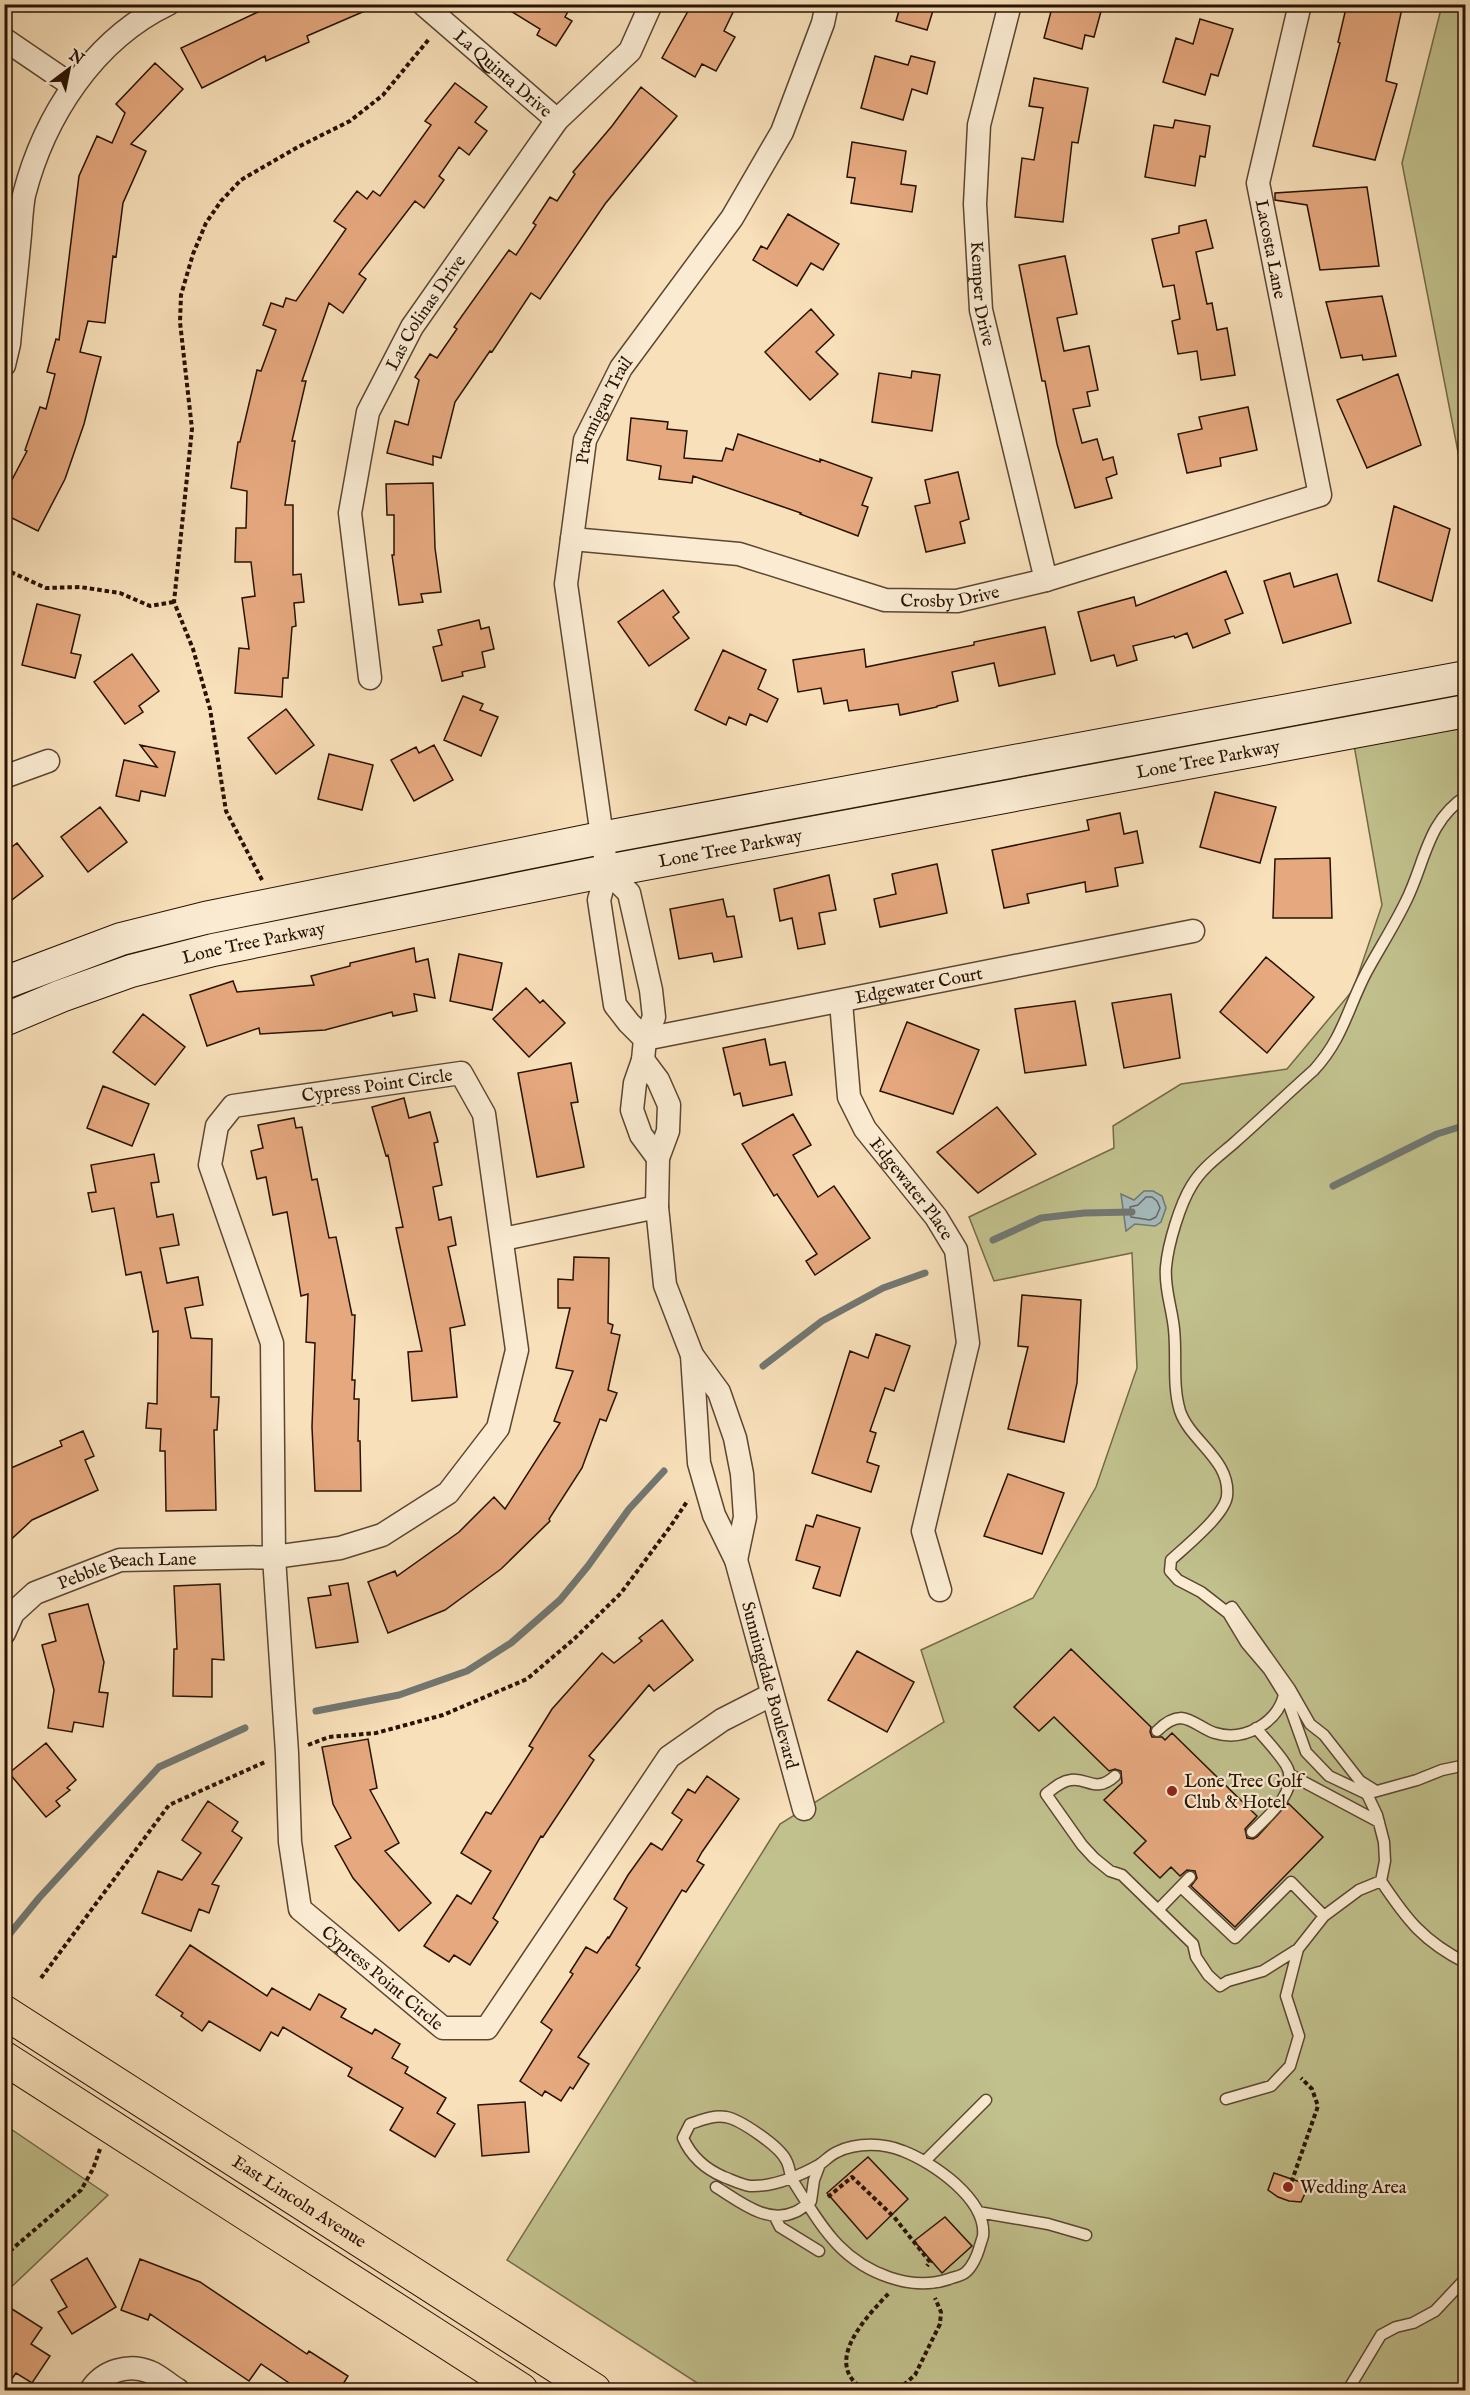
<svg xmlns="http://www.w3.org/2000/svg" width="1470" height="2395" font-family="'IM FELL English',serif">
	<rect width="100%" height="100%" fill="#f8e0ba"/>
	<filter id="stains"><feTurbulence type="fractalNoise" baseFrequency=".00333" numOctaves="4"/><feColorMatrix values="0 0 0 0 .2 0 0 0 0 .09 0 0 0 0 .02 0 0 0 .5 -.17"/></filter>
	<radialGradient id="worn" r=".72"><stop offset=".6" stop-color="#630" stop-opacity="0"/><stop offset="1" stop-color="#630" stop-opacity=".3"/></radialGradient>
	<path fill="#c1c18d" stroke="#746a48" stroke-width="1.5" d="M1442,5H1466L1465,488L1402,163Z
		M1465,728V2390H708L507,2260L780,1824L944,1722L921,1650L1033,1598L1096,1487L1137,1368L1132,1253L994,1281L969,1217L1114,1148L1113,1126L1181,1084L1287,1069L1353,990L1382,905L1354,745Z
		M5,2125L108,2195L5,2293Z"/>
	<path fill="#a4babc" stroke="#727772" stroke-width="1.5" d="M1144,1191H1153L1162,1196L1166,1208L1161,1222L1155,1226L1135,1224L1126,1231L1121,1194L1134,1200Z"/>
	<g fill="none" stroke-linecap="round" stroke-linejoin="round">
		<path stroke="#666660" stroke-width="1.5" d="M1146,1197H1152L1157,1201L1160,1208L1156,1217L1150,1220L1131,1217L1130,1207L1138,1205Z"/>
		<path stroke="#727772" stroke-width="7" d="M1333,1186L1437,1134L1466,1125
			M993,1240L1041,1218L1084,1213L1132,1212
			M763,1366L822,1321L883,1288L925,1273
			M316,1711L399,1695L467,1671L511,1643L560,1600L588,1566L629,1509L664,1471
			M7,1937L39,1898L159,1767L245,1728"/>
	</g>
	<path fill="#e6a87f" stroke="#271203" stroke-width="1.5" d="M290,4H381L307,36L309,42L266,61L265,56L202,88L181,48L273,5L275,11Z
		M499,4H572L565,17L572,21L556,46L537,35L540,29Z
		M692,4H737L724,31L735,37L716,71L702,64L695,77L662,58Z
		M901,4H935L927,30L896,21Z
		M1053,4H1103L1094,37L1085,35L1082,49L1044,38Z
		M1347,4H1403L1386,81L1397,84L1375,160L1313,146L1340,43L1338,42Z
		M1200,19L1233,29L1218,76L1211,74L1205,95L1163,82L1176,38L1193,44Z
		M875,56L908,65L911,56L935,62L927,94L912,89L903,120L861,108Z
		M155,63L183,89L131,144L146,151L123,203L116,257L113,256L105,323L88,321L80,352L101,357L84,424L65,479L38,531L4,514V495L27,451L25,450L40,407L46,409L55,374L47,372L56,339L59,340L79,176L97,136L112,143L125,113L116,104Z
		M1034,78L1088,88L1078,143L1072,142L1063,222L1015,217L1022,158L1034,160L1043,108L1029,106Z
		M455,83L487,107L475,122L487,131L469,155L459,147L439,176L444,180L424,208L415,201L359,274L366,279L343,313L329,303L302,381H306L292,441H295L285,505H293V575L301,574L304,602L294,603L296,626L292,627L288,678H283L282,697L235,693L239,648L249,649L242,598L255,596L251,562H235L236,528H246L247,491L231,488L238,442H240L257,370L261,371L276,330L263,325L271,303L283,307L286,298L296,301L346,229L334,221L357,191L367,199L373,191L380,196L431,125L425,121Z
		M641,87L677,116L605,204L540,299L531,293L492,352L490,351L455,402L441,458L433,456V465L387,453L395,421L408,425L419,380L415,377L430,354L437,358L457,329L454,327L509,250L516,255L536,225L533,223L550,197L557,201L575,174L573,172L612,126Z
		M1175,120L1210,126L1205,157L1200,156L1195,186L1145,177L1154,125L1173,128Z
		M852,142L906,151L901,184L916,186L912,212L851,203L855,178L847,177Z
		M1367,187L1379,266L1320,270L1307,205L1275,200V193Z
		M788,214L839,244L823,270L811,263L797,286L753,260L761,246L767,249Z
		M1206,220L1213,248L1196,252L1207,304L1212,303L1217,330L1227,328L1235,375L1201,380L1197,351L1178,354L1172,321L1180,319L1174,285L1163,287L1152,239L1179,233V226Z
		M1065,256L1077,314L1057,318L1064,351L1089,346L1098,390L1087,392L1090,406L1073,409L1082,443L1097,439L1103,460L1113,457L1117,474L1106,478L1112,498L1075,508L1057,444L1045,381H1042L1019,265Z
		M1382,296L1396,356L1363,360L1362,355L1341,358L1326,302Z
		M811,309L834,335L816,352L838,374L810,400L765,352Z
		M912,371L940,375L932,431L872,422L879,373L911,378Z
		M1398,374L1421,445L1367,468L1337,400Z
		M1248,407L1257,450L1220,458L1221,466L1187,473L1178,434L1202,429L1199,417Z
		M631,418L668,422L667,429L687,431L684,458L722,461L726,448L733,450L738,434L820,462V459L872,478L862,505L868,507L858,536L800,514L801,513L693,476L692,483L659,479L661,466L627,460Z
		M958,472L969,519L960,522L965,543L926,552L915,506L930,503L925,480Z
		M433,483L435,548L441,592L421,594L423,602L399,605L392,555H394V515H387L386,484Z
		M1394,506L1450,529L1432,601L1378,581Z
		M1226,571L1243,613L1225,620L1230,633L1193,648L1187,633L1175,638L1174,636L1133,646L1137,660L1117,666L1114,655L1091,661L1078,612L1134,597L1136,606Z
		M1290,573L1294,587L1337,574L1351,623L1283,643L1264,581Z
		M663,590L679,612L673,617L689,638L649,666L618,622Z
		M37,604L80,615L71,653L81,655L75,678L22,665Z
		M479,620L481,629L489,627L494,649L482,652L485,667L462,672L463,676L442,681L433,647L442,645L438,630Z
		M1045,627L1055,674L999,686L994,663L952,672L958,701L937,706V707L900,715L898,704L849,711L847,700L824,704L821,688L798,692L793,660L864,649L866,667L974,645V642Z
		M723,650L766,670L758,689L778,699L767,722L750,714L746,725L729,717L726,725L695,710Z
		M132,654L159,691L139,706L143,712L125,724L94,682Z
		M463,696L483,704L480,710L498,717L481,756L444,740Z
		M286,709L314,745L276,774L248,738Z
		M140,745L175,752L165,796L141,791L139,801L116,796L124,760L157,767Z
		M434,745L453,780L414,801L391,760L416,747L419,753Z
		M329,754L373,765L362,810L318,799Z
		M1215,792L1276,807L1260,863L1200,847Z
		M100,807L127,842L88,872L61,837Z
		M1120,813L1124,834L1137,831L1143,863L1115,868L1118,886L1086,892L1085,882L1027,894L1029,903L1004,908L992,850L1089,830L1087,820Z
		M17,843L43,876L4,906V853Z
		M1330,858L1332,918H1273L1275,859Z
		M937,864L947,913L880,927L874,899L896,894L892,874Z
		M829,875L836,910L819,913L825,944L798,949L792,918L780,921L774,889Z
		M723,899L727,917L734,916L742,957L714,962L712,953L679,959L670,909Z
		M414,948L416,962L428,959L435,998L414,994L417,1011L393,1016L392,1012L325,1030L260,1034L259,1028L207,1046L190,995L233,981L237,992L314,985L311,976L350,966V963Z
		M459,954L502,963L492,1010L450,1001Z
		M1266,957L1314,997L1267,1053L1220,1012Z
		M526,988L540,1003L543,1000L565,1023L529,1057L493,1019Z
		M1171,994L1180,1058L1124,1068L1112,1003Z
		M1075,1001L1086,1065L1025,1073L1015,1009Z
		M143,1014L185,1047L155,1085L113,1052Z
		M907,1022L979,1050L953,1114L880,1091Z
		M765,1039L770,1065L785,1062L792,1095L743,1106L740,1093L734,1095L723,1048Z
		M571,1063L578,1102L571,1103L584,1167L537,1177L518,1073Z
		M103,1086L149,1104L132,1146L87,1128Z
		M404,1098L409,1118L430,1112L438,1142L434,1143L442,1185L433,1187L439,1220L451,1217L456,1245L448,1247L465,1325L450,1328L457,1397L412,1401L408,1352L422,1351L396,1228L403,1227L388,1155L386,1156L372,1107Z
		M997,1107L1036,1154L978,1193L937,1152Z
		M793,1114L811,1145L793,1155L818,1197L834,1186L870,1238L815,1275L806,1261L817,1254L777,1194L774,1196L742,1144Z
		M294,1118L296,1128L302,1127L312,1180L317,1179L329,1238L336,1237L352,1315H355L352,1380H355L354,1399H359L358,1441H360L361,1491H315L312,1427L315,1343L306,1342L308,1294L301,1296L287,1212L273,1215L266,1177L257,1179L251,1151L263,1148L258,1125Z
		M154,1154L159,1182L151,1183L157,1217L173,1214L179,1245L160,1248L167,1283L198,1277L203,1305L185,1308L191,1338L212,1339L211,1397H219L217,1430H214L216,1510L166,1511L165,1451H160L161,1429L146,1428L148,1403L157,1404L158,1331L153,1332L141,1272L126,1275L114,1208L92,1212L88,1193L96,1192L91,1165Z
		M574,1257L609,1258L608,1323L613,1325L611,1333L620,1335L608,1390L617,1393L606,1421L600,1419L582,1468L549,1519L550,1521L501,1569L445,1610L388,1633L368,1582L395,1571L397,1576L459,1532L494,1497L505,1509L560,1423L554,1421L573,1371L556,1368L570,1308H558V1279L573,1280Z
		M1022,1295L1081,1300L1077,1383L1064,1442L1008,1429L1028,1347L1018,1346Z
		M876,1334L910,1346L894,1391L885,1388L870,1431L876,1433L867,1462L879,1466L871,1492L812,1473L850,1351L868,1358Z
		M83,1431L94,1456L85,1460L98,1490L32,1520L4,1546V1471L62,1446L60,1441Z
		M1008,1474L1064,1493L1042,1554L984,1536Z
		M817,1515L860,1528L840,1596L813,1588L820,1567L796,1560L806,1525L813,1527Z
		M348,1583L358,1642L316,1648L308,1598L331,1595L329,1586Z
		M220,1584L224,1660L212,1659V1697L173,1696L174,1649H177L174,1586Z
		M88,1604L104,1662L99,1692L108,1693L103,1727L74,1722L72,1732L48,1728L54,1690L42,1645L56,1641L49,1614Z
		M662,1620L693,1660L654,1691L649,1685L589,1756L594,1760L543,1837L541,1836L493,1918L498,1922L470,1965L454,1955L449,1962L424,1946L457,1895L471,1904L491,1871L461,1853L486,1812L491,1814L533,1748L529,1746L552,1709L602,1653L614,1663L642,1641L639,1638Z
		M1071,1649L1151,1727L1150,1732L1152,1737H1162L1165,1740L1172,1733L1257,1816L1245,1829L1247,1838L1253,1839L1257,1837L1288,1803L1323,1837L1235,1927L1191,1886L1197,1878L1195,1871L1187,1870L1180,1876L1171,1867L1160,1878L1134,1853L1146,1841L1104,1800L1122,1783L1121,1771L1115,1769L1109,1771L1054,1717L1039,1731L1014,1707Z
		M857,1651L914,1682L887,1732L828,1700Z
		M368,1739L377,1788L370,1790L399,1843L385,1851L431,1903L399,1931L353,1878L335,1846L351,1838L333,1804L322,1747Z
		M46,1743L76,1780L67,1788L70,1790L56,1801L60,1806L46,1817L9,1773Z
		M707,1776L739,1799L702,1852L697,1861L704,1865L686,1892L682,1890L636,1965L640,1968L578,2057L589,2064L573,2089L570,2087L561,2101L545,2091L542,2096L520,2081L552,2030L541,2022L573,1974L570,1972L586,1947L597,1953L608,1937L609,1938L627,1908L614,1899L628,1875L651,1843L662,1850L682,1820L672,1813L688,1789L695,1793Z
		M208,1801L238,1822L232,1831L242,1838L212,1884L219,1886L209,1913L199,1909L191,1931L142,1913L158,1871L182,1880L201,1853L182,1840Z
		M190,1945L267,1996L272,1988L310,2010L319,1994L346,2009L341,2017L372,2034L375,2029L400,2044L392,2058L408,2067L405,2073L446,2098L437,2113L455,2124L435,2157L390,2130L403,2108L348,2076L352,2068L283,2027L278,2036L271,2032L260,2051L209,2021L202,2031L181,2016L183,2013L156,1995Z
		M525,2102L529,2152L482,2156L478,2105Z
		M868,2157L908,2199L867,2239L827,2193Z
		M1274,2173L1309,2185L1301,2202L1289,2201L1278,2197L1268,2190Z
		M945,2217L972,2246L942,2273L914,2241Z
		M87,2258L116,2307L72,2334L58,2312L67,2307L51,2280Z
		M140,2259L200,2282L307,2354L309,2351L348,2376L339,2391H284L289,2383L261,2364L249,2381L150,2314L148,2320L121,2310Z
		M12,2309L42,2328L31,2344L50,2356L32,2383L16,2373L4,2390V2321Z"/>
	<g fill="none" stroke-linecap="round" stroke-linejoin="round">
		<g stroke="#5b4631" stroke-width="13">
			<path id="lane" d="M1226,1611L1232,1607L1290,1689L1310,1724L1324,1735L1360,1781L1376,1791
				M1157,1731C1164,1724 1172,1718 1181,1718C1193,1719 1204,1730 1215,1733C1244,1742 1277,1723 1284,1695
				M1289,1774L1379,1822
				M1115,1776C1095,1794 1087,1777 1071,1780C1061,1781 1054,1788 1046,1794L1082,1845L1094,1858L1110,1871L1122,1875L1158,1910
				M1370,1793L1417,1780L1442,1770L1466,1765
				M1252,1832C1267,1817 1301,1790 1286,1765C1278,1752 1266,1740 1256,1728
				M1190,1877L1158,1910L1193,1944L1196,1957L1208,1975L1220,1986L1228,1981L1263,1971L1298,1949
				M1381,1881C1407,1920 1423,1941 1466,1963
				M1181,1887L1235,1938L1291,1882L1324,1916
				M1226,2099L1271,2086L1290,2066L1299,2036L1286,1996L1298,1949L1324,1916L1359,1890L1381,1881L1385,1861L1384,1842L1377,1815L1367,1794L1329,1776L1306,1752L1287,1699L1269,1670L1246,1643L1228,1613L1201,1592L1178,1580L1170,1571L1171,1560C1185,1547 1225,1515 1227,1496C1231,1460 1190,1441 1180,1411C1172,1385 1177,1356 1174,1329C1172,1308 1164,1288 1166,1267C1168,1244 1180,1204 1192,1185C1202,1168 1219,1156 1234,1143C1261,1119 1287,1094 1314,1070C1343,1038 1347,1010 1366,973C1379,949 1394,926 1406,901C1425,863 1427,821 1466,796
				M926,2160L986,2100
				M791,2178C806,2201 819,2225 838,2245C865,2273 911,2292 949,2279C954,2277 962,2276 966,2272C972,2267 977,2256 979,2249C980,2245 982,2240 983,2236C987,2199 932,2162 903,2151C884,2143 857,2142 837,2152C830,2155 825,2161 819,2165C799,2176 773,2187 750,2186C742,2185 732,2180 724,2177C705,2169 691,2156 683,2138L690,2124C702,2120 713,2115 726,2117C741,2120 779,2146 786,2160C789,2165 790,2172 791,2178
				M716,2187C739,2201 767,2225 795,2212C801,2210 806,2204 811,2201L814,2180L820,2164
				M978,2212L1048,2224L1086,2235
				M775,2217L780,2227L819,2251
				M1348,2390L1381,2335L1396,2327L1413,2323L1435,2311L1466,2278"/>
		</g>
		<g stroke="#5b4631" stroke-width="25">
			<g id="street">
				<path id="s1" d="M423,4L557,120"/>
				<path id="s2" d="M1010,4L979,125L975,204L981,310L1046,580"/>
				<path d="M4,39L73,86"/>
				<path d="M4,365L9,344C12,311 16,278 19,245C21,228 21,211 24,195C44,117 93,40 168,4"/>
				<path id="s3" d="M572,539L739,554L885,600L957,601L1046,580L1320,495L1258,183L1300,4"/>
				<path id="s4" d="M370,678L350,513L368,412L412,327L557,120L630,51L651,4"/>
				<path d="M4,777L48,761"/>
				<path d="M607,871L629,893L651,990L654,1017L645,1039L643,1060L635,1083L632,1110L641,1135L658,1158"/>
				<path id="s5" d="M841,1002L849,1097L865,1129L936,1217L956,1250L968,1343L923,1531L940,1590"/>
				<path id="s6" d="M645,1039L629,1023L615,1005L599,900L607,871L566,584L585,440L621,368L732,218L782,132L823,23L827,4"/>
				<path id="s7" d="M645,1039L1193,931"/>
				<path d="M643,1060L658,1080L669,1105L668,1131L658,1158L657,1207L665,1285L692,1355L719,1392L735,1438L742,1474L745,1517L736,1560"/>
				<path d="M503,1239L657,1207"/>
				<path id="s8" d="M692,1355L699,1463L714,1515L736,1560L804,1809"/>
				<path id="s9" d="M4,1633L13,1613L35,1593L120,1560L274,1557L340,1548L382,1535L448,1493L498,1428L517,1350L484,1114L461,1073L233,1106L217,1126L210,1165L272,1343L274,1557L287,1753L290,1842L300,1909L443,2028H487L669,1757L722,1720L771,1695"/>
				<path d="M91,2390C103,2371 129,2363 150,2372C160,2376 169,2385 178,2390"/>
			</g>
		</g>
		<g stroke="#271203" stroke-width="34">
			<g id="secondary">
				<path d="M4,983L121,939L205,918L601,838L1466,677"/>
				<path id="s10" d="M4,1020L61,996L131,971L213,950L607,871L1466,711"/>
			</g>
		</g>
		<g stroke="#271203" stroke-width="35">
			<g id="primary">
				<path id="s11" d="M4,2012L594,2390"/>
				<path d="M4,2058L521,2390"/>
			</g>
		</g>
		<path stroke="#271203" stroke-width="4" stroke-dasharray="4.5 3" stroke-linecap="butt" d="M4,569L46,588L80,587L120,593L150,606L174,602
			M262,880L226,811L210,709L193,649L174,602L192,429L180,322L181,295L193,254L206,223L221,201L241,180L298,147L350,121L383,95L429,39
			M308,1745L329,1737L376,1733L443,1715L527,1679L574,1639L621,1593L670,1527L688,1500
			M41,1978L169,1805L265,1762
			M1289,2189L1318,2106L1312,2089L1301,2078
			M828,2197L852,2177L894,2217L930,2262L927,2266
			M4,2256L81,2190L93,2169L100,2149
			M865,2390C820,2364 867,2316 890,2292
			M898,2390L915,2375L940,2324L941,2312L935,2298"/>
		<use href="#lane" stroke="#faebd2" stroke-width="10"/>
		<use href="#street" stroke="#faebd2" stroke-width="22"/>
		<use href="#secondary" stroke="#faebd2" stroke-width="32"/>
		<use href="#primary" stroke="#f8e0ba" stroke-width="33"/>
	</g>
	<g fill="#8f2418" stroke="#faebd2" stroke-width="2">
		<circle cx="1172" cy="1791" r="6"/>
		<circle cx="1288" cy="2187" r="6"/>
	</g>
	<g text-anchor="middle" stroke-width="4.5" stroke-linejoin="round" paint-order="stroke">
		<g font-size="18" fill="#271203" stroke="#faebd2">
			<text dy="6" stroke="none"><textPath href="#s1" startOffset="106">La Quinta Drive</textPath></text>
			<text transform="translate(1271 249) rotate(79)" y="6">Lacosta Lane</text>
			<text dy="6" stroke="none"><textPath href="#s2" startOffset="294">Kemper Drive</textPath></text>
			<text dy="6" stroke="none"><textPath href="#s4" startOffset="384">Las Colinas Drive</textPath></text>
			<text dy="6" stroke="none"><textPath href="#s6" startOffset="651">Ptarmigan Trail</textPath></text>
			<text dy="6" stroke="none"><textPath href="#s3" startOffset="386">Crosby Drive</textPath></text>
			<text dy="6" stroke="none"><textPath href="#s10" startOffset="1234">Lone Tree Parkway</textPath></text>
			<text dy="6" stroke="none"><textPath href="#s10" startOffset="748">Lone Tree Parkway</textPath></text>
			<text dy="6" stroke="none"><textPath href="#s10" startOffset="262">Lone Tree Parkway</textPath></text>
			<text dy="6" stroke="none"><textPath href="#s7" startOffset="279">Edgewater Court</textPath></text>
			<text transform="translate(377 1085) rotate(-8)" y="6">Cypress Point Circle</text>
			<text dy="6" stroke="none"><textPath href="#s5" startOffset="207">Edgewater Place</textPath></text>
			<text dy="6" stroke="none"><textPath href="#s9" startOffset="148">Pebble Beach Lane</textPath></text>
			<text dy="6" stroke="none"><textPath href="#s8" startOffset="342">Sunningdale Boulevard</textPath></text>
			<text dy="6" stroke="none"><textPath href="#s9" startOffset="2092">Cypress Point Circle</textPath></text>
			<text dy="6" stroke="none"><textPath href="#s11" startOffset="351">East Lincoln Avenue</textPath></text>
		</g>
		<g font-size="18" fill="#271203" stroke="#faebd2" text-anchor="start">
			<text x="1184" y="1787">Lone Tree Golf<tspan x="1184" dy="21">Club &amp; Hotel</tspan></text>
			<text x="1300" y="2193">Wedding Area</text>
		</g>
	</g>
	<rect width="1470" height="2395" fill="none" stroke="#f8e0ba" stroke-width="24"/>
	<rect x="6" y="6" width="1458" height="2383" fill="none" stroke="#271203" stroke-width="3"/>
	<rect x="12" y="12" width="1446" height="2371" fill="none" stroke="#271203" stroke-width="1.5"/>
	<g transform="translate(69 69) rotate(32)" stroke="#faebd2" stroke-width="4.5" paint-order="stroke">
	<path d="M0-4.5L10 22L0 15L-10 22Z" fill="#271203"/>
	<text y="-9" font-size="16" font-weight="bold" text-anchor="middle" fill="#271203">N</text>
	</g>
	<rect width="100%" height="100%" filter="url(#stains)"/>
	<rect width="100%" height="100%" fill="url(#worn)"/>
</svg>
